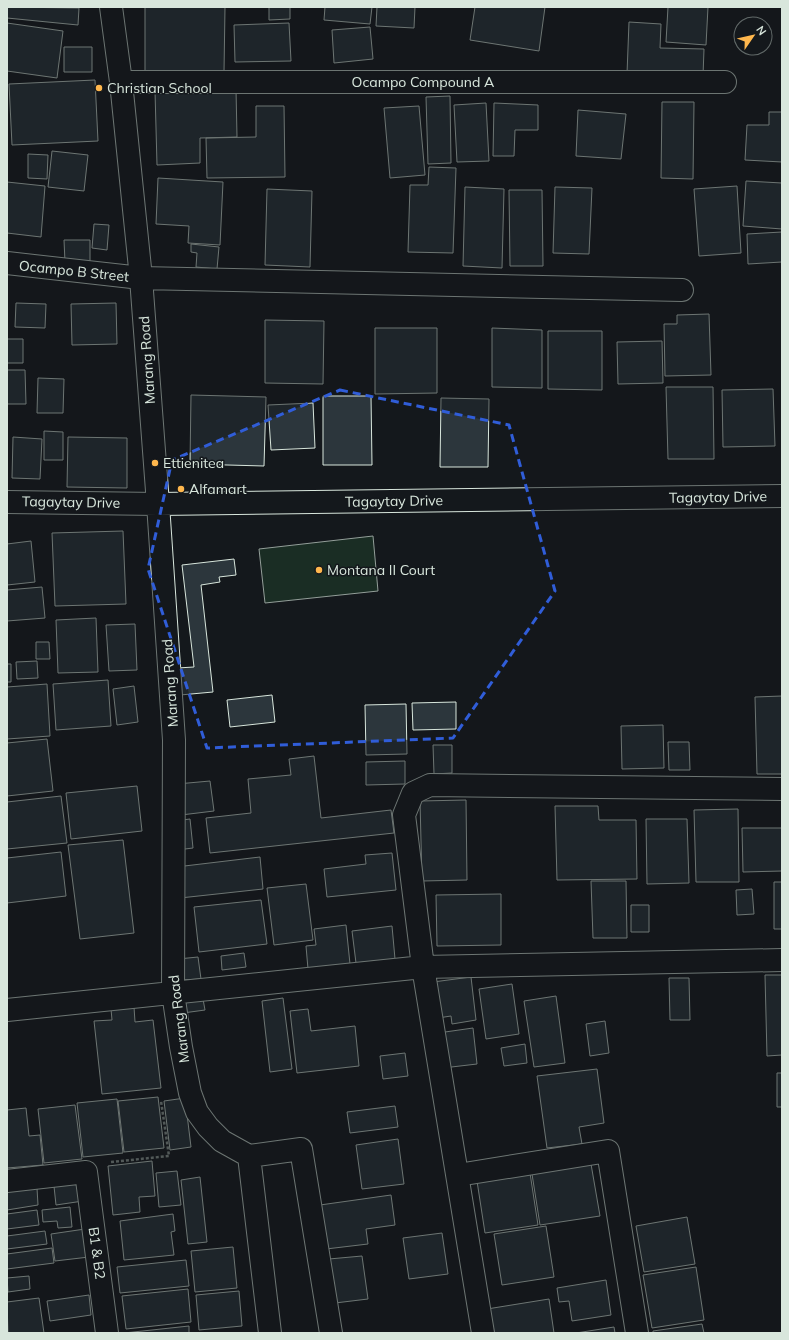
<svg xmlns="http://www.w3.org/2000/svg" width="789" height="1340" font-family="Mulish,sans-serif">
	<rect width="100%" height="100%" fill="#14181c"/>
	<path fill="#1a2d24" stroke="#939e99" d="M373,536L378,591L265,603L259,549Z"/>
	<path fill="#2c363c" stroke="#d8e6dc" d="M7,7L79,8L78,25L7,18Z
		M145,7H225L224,72L145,71Z
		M269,7H290V19L269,20Z
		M325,7H372L370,24L324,20Z
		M377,7H415L414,28L376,26Z
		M475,7H545L539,51L470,40Z
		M668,7H708L706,45L666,42Z
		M629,22L661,24L660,48L704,49L703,76L627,74Z
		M7,23L63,31L57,78L7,71Z
		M289,23L291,61L235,62L234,25Z
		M370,27L373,59L334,63L332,30Z
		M64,47H92V72H64Z
		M95,80L98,141L12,145L9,84Z
		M236,89L237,137L200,138V163L157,165L155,91Z
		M450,96L451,163L428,164L426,97Z
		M662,102H694L693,179L661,178Z
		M486,103L489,161L457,162L454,105Z
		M494,103L538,105V130H515L514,156H493Z
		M256,106H284L285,177L207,178L206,138L256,137Z
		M419,106L425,175L390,178L384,108Z
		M578,110L626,114L621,159L576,156Z
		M769,112H782V162L745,160L747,125H769Z
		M52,151L88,155L84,191L48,187Z
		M28,154L48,155L47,179L28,178Z
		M429,167L456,168L453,253L408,252L410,185H428Z
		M158,178L223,182L220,245L188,243L189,226L156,224Z
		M746,181L782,183V229L743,226Z
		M7,182L45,186L41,237L7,233Z
		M737,186L741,253L699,256L694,189Z
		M465,187L504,189L502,268L463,266Z
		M555,187L592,188L589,254L553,253Z
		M267,189L312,191L310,267L265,265Z
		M509,190H542L543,266H510Z
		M94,224L109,225L107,250L92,248Z
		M782,232V262L748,264L747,234Z
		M64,240H90V262H65Z
		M191,244L219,247L217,269L196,267L197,253L191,252Z
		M16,303L46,304L45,328L15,327Z
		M116,303L117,344L72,345L71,304Z
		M709,314L711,375L665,376L664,324H677V315Z
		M265,320L324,321L323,384L265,383Z
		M375,328H437V393L375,394Z
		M492,328L542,330V388L492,387Z
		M548,331H602V390L548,389Z
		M7,339H23V363H7Z
		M662,341L663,383L618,384L617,342Z
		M7,370H25L26,404H7Z
		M38,378L64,379L63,413H37Z
		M666,387H713L714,459H668Z
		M773,389L775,446L723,447L722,390Z
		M191,395L266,397L264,466L190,464Z
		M323,396H371L372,465H323Z
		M441,398L489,399L488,467H440Z
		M313,403L315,448L271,450L268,405Z
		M44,431L63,432V460H44Z
		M13,437L42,439L40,479L12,478Z
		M68,437L127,438V488L67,487Z
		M123,531L126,604L55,606L52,533Z
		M31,541L35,582L7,585V544Z
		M234,559L236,575L219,577L220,582L201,585L213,692L180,695L177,668L194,667L182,565Z
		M42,587L45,618L7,621V590Z
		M96,618L98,672L58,673L56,620Z
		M135,624L137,670L109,671L106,625Z
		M36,642H49L50,659H36Z
		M37,661L38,678L17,679L16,662Z
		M7,664H11V682H7Z
		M108,680L111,726L56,730L53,684Z
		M47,684L50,736L7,739V687Z
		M134,686L138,722L117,725L113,689Z
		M272,695L275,722L230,727L227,700Z
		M782,696V774H757L755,697Z
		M456,702V729L413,730L412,703Z
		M406,704L407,754L366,755L365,705Z
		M663,725L664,768L622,769L621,726Z
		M47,739L53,791L7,796V743Z
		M668,742H689L690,770H669Z
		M433,745H452V773L434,774Z
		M314,756L321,818L391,810L394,833L210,853L206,818L251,813L248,779L291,775L289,759Z
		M405,761V784L366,785V762Z
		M210,781L214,811L181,815L177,784Z
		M137,786L142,831L71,839L66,793Z
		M61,796L67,843L7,849V802Z
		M466,800L467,880L422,881L420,801Z
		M555,806H598L599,820H636L637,879L557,880Z
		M738,809L739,882H696L694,810Z
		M190,819L193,848L177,850L174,821Z
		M646,819H687L689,883L647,884Z
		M742,828H782V871L743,872Z
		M123,840L134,933L80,939L68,845Z
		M61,852L66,896L7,903V858Z
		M392,853L396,890L327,897L324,869L366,864L365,855Z
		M260,857L263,889L180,898L176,867Z
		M591,881H626L627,938H593Z
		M774,882H782V929H774Z
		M306,884L313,940L274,945L267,888Z
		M752,889L754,914L737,915L736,890Z
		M501,894V945L437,946L436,895Z
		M261,900L267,944L199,952L194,907Z
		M631,905H649V932H631Z
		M346,925L350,964L308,969L306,946L316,945L314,929Z
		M392,926L395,959L356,963L352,931Z
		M244,953L246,967L222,970L221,956Z
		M198,957L201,979L181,980L178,959Z
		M765,975H782V1055L767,1056Z
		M471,977L476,1020L452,1024L451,1016L438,1018L433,982Z
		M669,978H689L690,1020H670Z
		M512,984L519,1034L486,1039L479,989Z
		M556,996L565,1063L534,1067L524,1001Z
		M283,998L292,1069L270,1072L262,1001Z
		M203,999L205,1010L183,1013L181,1001Z
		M134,1007L135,1022L153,1020L161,1088L102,1094L94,1021L112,1020L111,1009Z
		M308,1009L311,1031L355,1026L359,1066L297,1073L290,1011Z
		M605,1021L609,1053L590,1056L586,1024Z
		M473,1028L477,1064L443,1068L438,1033Z
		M525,1044L527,1063L504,1066L501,1048Z
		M405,1053L408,1076L383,1079L380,1056Z
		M597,1069L604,1123L579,1127L582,1144L547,1148L537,1076Z
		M777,1073H782V1107H777Z
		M158,1097L164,1148L124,1152L118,1101Z
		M185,1098L191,1147L170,1150L164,1101Z
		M117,1099L123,1153L83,1157L77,1103Z
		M75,1105L82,1159L44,1163L38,1109Z
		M395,1106L398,1127L350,1133L347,1112Z
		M26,1108L29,1136L40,1135L43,1165L7,1168V1110Z
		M398,1139L404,1184L362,1189L356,1145Z
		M152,1161L155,1196L139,1197L140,1212L113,1215L108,1166Z
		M591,1164L600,1216L540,1225L532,1174Z
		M177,1171L181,1205L159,1207L156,1173Z
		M530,1173L538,1225L485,1233L477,1181Z
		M80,1174L83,1201L56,1205L53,1177Z
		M200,1177L207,1242L188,1244L181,1180Z
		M37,1188L38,1205L7,1210V1191Z
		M391,1195L395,1225L366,1229L368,1244L326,1249L320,1205Z
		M70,1207L72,1227L58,1228L57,1221L43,1222L42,1210Z
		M37,1210L39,1225L7,1229V1214Z
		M173,1214L175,1231L171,1232L174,1255L124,1260L120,1221Z
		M687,1217L695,1264L644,1272L636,1226Z
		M546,1226L554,1277L502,1285L494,1234Z
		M85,1229L89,1257L55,1261L51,1234Z
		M45,1231L47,1244L7,1249V1236Z
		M442,1233L448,1274L409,1279L403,1238Z
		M233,1247L237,1288L195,1292L191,1251Z
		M52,1248L54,1263L7,1269V1254Z
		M362,1256L368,1299L335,1303L329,1259Z
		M186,1260L189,1286L120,1293L117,1267Z
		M696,1267L704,1320L652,1328L643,1275Z
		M29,1276L30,1289L8,1292L7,1278Z
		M606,1280L611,1315L572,1321L569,1301L559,1302L557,1288Z
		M188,1289L191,1322L126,1329L122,1296Z
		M239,1291L242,1326L199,1330L196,1295Z
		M89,1295L91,1315L50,1321L47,1301Z
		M39,1298L44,1333H8L7,1302Z
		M549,1299L554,1333H491L487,1309Z
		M702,1324L704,1333H653V1331Z
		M189,1326V1333H124Z
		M614,1327L615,1333H576Z"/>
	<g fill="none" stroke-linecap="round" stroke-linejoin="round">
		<g stroke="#d8e6dc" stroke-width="24">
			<path id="minor" d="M111,7L121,82L141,278L158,504L174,740L173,993L181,1047L190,1093L197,1112L208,1127L222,1141L249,1156
				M121,82H725
				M7,263L141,278L682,290
				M7,502L158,504L782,496
				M7,1010L423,967L782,960
				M249,1156L301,1149L331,1333
				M249,1156L270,1333
				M458,1175L608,1151L637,1333
				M7,1181L86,1172L107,1333
				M483,1333L423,967L404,815L413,793L430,785L782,789"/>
		</g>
		<path stroke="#9da8a2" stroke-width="2.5" stroke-dasharray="3 2" stroke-linecap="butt" d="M111,1162L169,1156L161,1101"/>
		<use href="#minor" stroke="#14181c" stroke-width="22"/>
	</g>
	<path d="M0 0H789V1340H0ZM340,390L509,425L555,591L453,738L207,748L148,569L172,460Z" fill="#14181c" fill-opacity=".55" fill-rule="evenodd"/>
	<path fill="none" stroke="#305dd8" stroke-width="3" stroke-dasharray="8 5" stroke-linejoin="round" d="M340,390L509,425L555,591L453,738L207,748L148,569L172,460Z"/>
	<g fill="#ffb74d" stroke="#14181c" stroke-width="1.5">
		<circle cx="99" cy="88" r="4"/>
		<circle cx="155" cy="463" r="4"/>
		<circle cx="181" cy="489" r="4"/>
		<circle cx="319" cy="570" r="4"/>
	</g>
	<g text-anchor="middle" stroke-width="3" stroke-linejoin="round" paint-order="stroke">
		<g font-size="14" fill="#d8e6dc" stroke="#14181c">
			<text x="423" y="87">Ocampo Compound A</text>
			<text transform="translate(74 271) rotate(6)" y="5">Ocampo B Street</text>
			<text transform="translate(147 360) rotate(-94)" y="5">Marang Road</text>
			<text transform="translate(718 497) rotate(-1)" y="5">Tagaytay Drive</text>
			<text transform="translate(394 501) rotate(-1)" y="5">Tagaytay Drive</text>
			<text transform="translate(71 502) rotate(1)" y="5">Tagaytay Drive</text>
			<text transform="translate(170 683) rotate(-94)" y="5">Marang Road</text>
			<text transform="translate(179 1019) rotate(-97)" y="5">Marang Road</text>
			<text transform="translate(97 1253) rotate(82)" y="5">B1 &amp; B2</text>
		</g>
		<g font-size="14" fill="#d8e6dc" stroke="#14181c" text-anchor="start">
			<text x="107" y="93">Christian School</text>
			<text x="163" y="468">Ettienitea</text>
			<text x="189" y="494">Alfamart</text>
			<text x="327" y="575">Montana II Court</text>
		</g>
	</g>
	<rect width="789" height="1340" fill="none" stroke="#d8e6dc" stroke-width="16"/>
	<g transform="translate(753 36) rotate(56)"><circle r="19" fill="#14181c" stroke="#626a69"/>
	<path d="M0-3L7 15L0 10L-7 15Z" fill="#ffb74d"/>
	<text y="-6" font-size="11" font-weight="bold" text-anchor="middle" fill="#d8e6dc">N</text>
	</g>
</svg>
